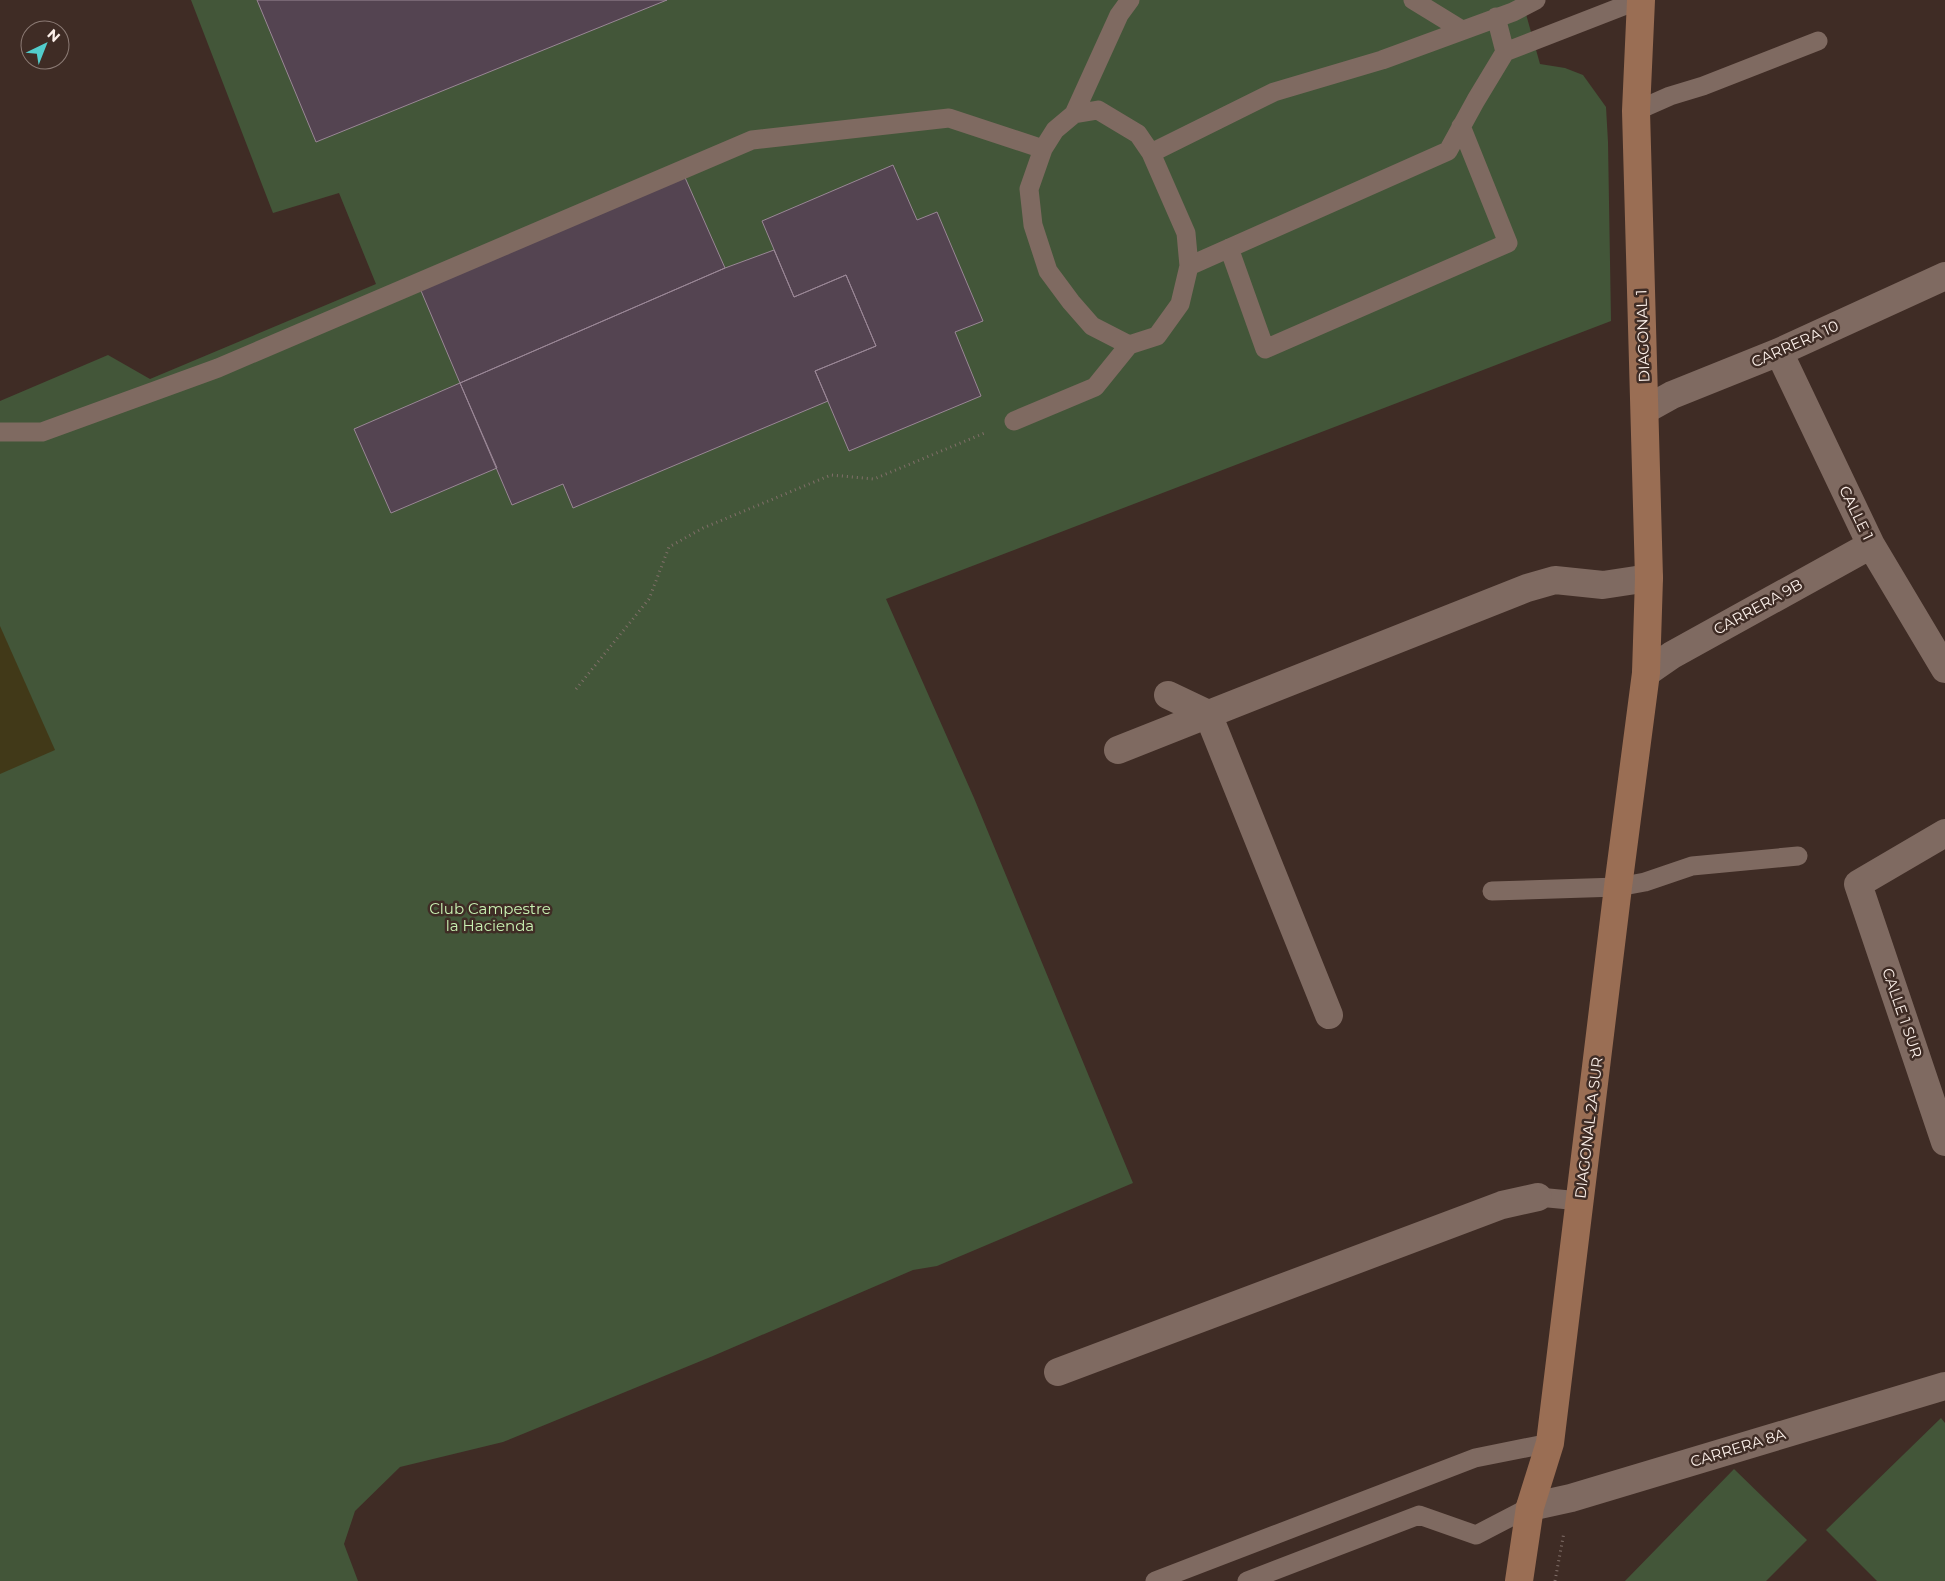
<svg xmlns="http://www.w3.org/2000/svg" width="1945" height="1581" font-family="Montserrat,sans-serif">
	<rect width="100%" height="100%" fill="#3f2c25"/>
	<path fill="#435639" d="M191,0H1522L1540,64L1565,68L1583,75L1606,107L1608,142L1611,321L886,599L974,798L1133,1183L937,1266L913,1270L713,1356L503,1442L400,1467L355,1511L344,1544L358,1581H0V401L108,355L150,379L376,284L339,193L273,213Z
		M1941,1418L1945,1423V1581H1877L1826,1530Z
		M1734,1469L1807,1540L1766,1581H1625Z"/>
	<path fill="#413918" d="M0,626L55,750L0,774Z"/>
	<path fill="#544451" stroke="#9a8796" d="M257,0H667L316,142Z
		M893,165L917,220L937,212L983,321L955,332L981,396L849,451L815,371L876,346L846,275L794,297L762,221Z
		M683,173L725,268L460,383L419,286Z
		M774,250L794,297L846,275L876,346L815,371L828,401L573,508L563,484L512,505L460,383L725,268Z
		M460,383L497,468L391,513L354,429Z"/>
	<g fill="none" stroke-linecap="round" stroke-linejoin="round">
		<path stroke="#806f69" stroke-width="3" stroke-dasharray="1 4" stroke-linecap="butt" d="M576,689L649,599L669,547L703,528L831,475L874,479L987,432
			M1555,1581L1564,1532"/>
		<path stroke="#7f6a61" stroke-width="19" d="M1413,0L1462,30
			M1496,17L1505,52
			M1098,110L1138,134L1151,153L1186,233L1189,266L1180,304L1157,336L1129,345L1092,326L1071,302L1048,271L1033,225L1029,189L1043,149L1055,130L1074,114Z
			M1636,111L1670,96L1703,86L1818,41
			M1074,114L1119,15L1130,0
			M1151,153L1274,92L1382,60L1513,12L1536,0
			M1229,248L1265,349L1508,243L1461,126
			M1189,266L1448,151L1476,100L1505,52L1639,0
			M1014,421L1095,387L1129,345
			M0,432H42L218,368L752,140L949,118L1043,149
			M1492,891L1618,887L1645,882L1692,866L1798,856
			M1538,1197L1580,1201
			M1155,1581L1475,1458L1550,1443
			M1247,1581L1419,1515L1476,1535L1530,1507"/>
		<path stroke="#7f6a61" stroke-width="28" d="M1779,352L1871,545L1945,669
			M1645,410L1672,395L1779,352L1945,276
			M1646,673L1672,655L1871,545
			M1168,695L1208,714L1329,1015
			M1118,750L1527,588L1555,580L1603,585L1649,578
			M1945,833L1858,884L1945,1142
			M1058,1372L1502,1205L1538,1197
			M1530,1507L1571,1498L1945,1386"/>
		<path stroke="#9a6e54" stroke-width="28" d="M1519,1581L1530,1507L1550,1443L1618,887L1646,673L1649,578L1636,111L1641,0"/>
	</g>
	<g text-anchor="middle" stroke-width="5" stroke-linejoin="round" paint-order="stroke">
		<g font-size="15" fill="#fcf0ea" stroke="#3f2c25">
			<text transform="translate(1643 336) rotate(-92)" y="5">DIAGONAL 1</text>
			<text transform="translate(1795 344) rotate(-24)" y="5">CARRERA 10</text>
			<text transform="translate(1856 513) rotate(64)" y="5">CALLE 1</text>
			<text transform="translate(1758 607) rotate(-29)" y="5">CARRERA 9B</text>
			<text transform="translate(1902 1013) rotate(71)" y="5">CALLE 1 SUR</text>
			<text transform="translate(1589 1128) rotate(-83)" y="5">DIAGONAL 2A SUR</text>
			<text transform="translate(1738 1448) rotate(-17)" y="5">CARRERA 8A</text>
		</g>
		<g font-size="15" fill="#c9f2b3" stroke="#3f2c25">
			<text x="490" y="914">Club Campestre<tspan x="490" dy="17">la Hacienda</tspan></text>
		</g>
	</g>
	<g transform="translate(45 45) rotate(43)"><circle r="24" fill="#3f2c25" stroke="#8b7a74"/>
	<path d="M0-4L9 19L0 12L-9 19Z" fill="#52cdcc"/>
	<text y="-8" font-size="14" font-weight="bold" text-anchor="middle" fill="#fcf0ea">N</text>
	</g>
</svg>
